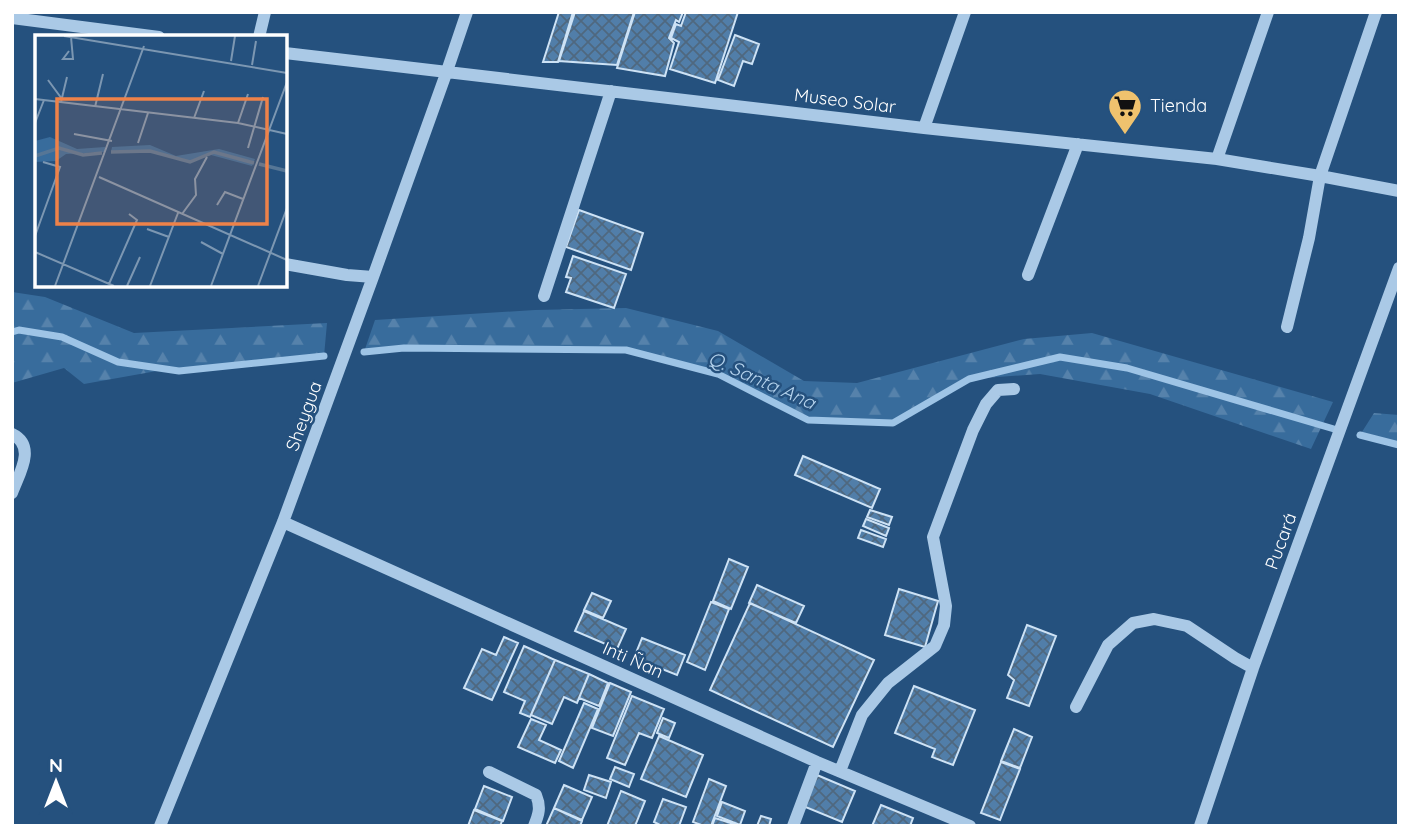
<svg xmlns="http://www.w3.org/2000/svg" width="1411" height="838" font-family="Quicksand,sans-serif">
	<defs>
		<pattern id="forest-firs" width="22" height="20" patternUnits="userSpaceOnUse" patternTransform="scale(1.75)"><rect width="22" height="20" fill="#386c9c"/><path d="M5 1l3.5 6h-7zM16 11l3.5 6h-7z" fill="#5682ab"/></pattern>
		<pattern id="building-cross-hatch" width="8" height="8" patternUnits="userSpaceOnUse" patternTransform="scale(1.75)"><rect width="8" height="8" fill="#517ea9"/><path d="M0 0l8 8M0 8l8-8" fill="none" stroke="#4f687f"/></pattern>
	</defs>
	<rect width="100%" height="100%" fill="#25517e"/>
	<path fill="url(#forest-firs)" d="M12,292L45,297L134,333L327,323L324,356L168,369L84,384L64,368L12,383Z
		M626,308L718,331L804,381L857,383L1024,339L1092,333L1333,402L1311,449L1150,394L1040,374L969,379L893,423L808,420L718,374L626,350L404,348L364,352L375,320L535,310Z
		M1374,413L1399,415V445L1360,435Z"/>
	<g fill="none" stroke-linecap="round" stroke-linejoin="round">
		<path stroke="#9ec4e6" stroke-width="7" d="M12,332L19,330L62,337L118,362L179,371L324,356
			M364,352L404,348L626,350L718,374L808,420L893,423L969,379L1060,357L1127,368L1334,429
			M1360,435L1399,445"/>
	</g>
	<path fill="url(#building-cross-hatch)" stroke="#cde2f5" stroke-width="2" d="M559,12H573L558,62H543Z
		M575,12H634L617,65L559,61Z
		M635,12H683L679,22L676,20L669,38L674,43L665,76L617,68Z
		M686,12H738L715,83L670,69L679,42L671,38L676,24L681,26Z
		M735,35L759,44L752,64L743,61L734,86L718,80Z
		M579,210L643,233L631,270L566,247Z
		M573,256L626,274L614,308L566,292L571,278L566,277Z
		M803,456L880,489L872,508L795,475Z
		M870,510L892,517L889,525L867,517Z
		M866,519L889,528L886,536L863,526Z
		M861,530L886,539L883,547L858,538Z
		M729,559L748,567L731,609L713,601Z
		M757,585L804,606L796,623L749,603Z
		M899,589L938,601L925,647L885,635Z
		M592,593L611,601L603,618L584,610Z
		M711,602L729,609L705,670L687,662Z
		M750,603L874,660L833,747L710,690Z
		M584,611L626,629L617,649L575,631Z
		M1027,625L1056,636L1029,706L1007,698L1014,680L1008,675Z
		M504,637L518,643L492,700L464,688L482,649L496,655Z
		M642,638L685,655L677,675L634,658Z
		M524,646L555,660L530,717L520,713L525,701L504,692Z
		M555,660L589,674L577,703L564,697L552,724L531,715Z
		M589,674L608,683L599,706L579,698Z
		M610,683L631,692L613,736L592,728Z
		M914,686L975,710L953,765L932,757L935,749L895,733Z
		M632,696L664,709L652,738L639,733L625,765L607,758Z
		M584,703L598,709L573,768L559,761Z
		M663,718L675,723L669,738L657,733Z
		M531,719L546,725L539,740L561,750L555,763L518,747Z
		M1014,729L1032,737L1020,768L1001,761Z
		M659,736L703,755L686,797L641,779Z
		M1001,762L1020,769L1000,820L981,813Z
		M615,767L634,774L629,787L610,779Z
		M589,775L611,782L606,798L584,790Z
		M817,775L855,791L842,822L803,806Z
		M709,779L726,786L711,826H704L693,822Z
		M564,785L592,797L582,820L554,808Z
		M484,786L512,797L503,821L475,809Z
		M621,791L645,801L635,826H607Z
		M663,799L686,807L679,826H662L654,822Z
		M722,802L745,811L740,825L717,816Z
		M881,805L913,818L910,826H872Z
		M554,808L582,821L580,826H546Z
		M474,810L502,821L500,826H468Z
		M761,816L771,819L769,826H757Z
		M715,818L740,826H712Z"/>
	<g fill="none" stroke-linecap="round" stroke-linejoin="round">
		<path stroke="#aac9e6" stroke-width="12" d="M12,18L159,37
			M259,37L265,12
			M285,53L924,128L1217,159L1320,176L1399,191
			M924,128L965,12
			M1217,159L1268,12
			M285,264L347,275L373,277
			M1028,275L1078,144
			M544,296L611,91
			M1287,327L1309,238L1320,176L1376,12
			M12,434C37,446 19,474 12,493
			M283,522L817,762L970,826
			M1076,707L1108,645L1133,623L1154,619L1187,626L1235,658L1253,668
			M840,771L862,715L888,683L935,646L944,625L946,606L933,537L973,430L986,404L998,390L1014,389
			M489,772L536,795C541,807 539,814 534,826
			M160,826L283,522L373,277L447,71L467,12
			M793,826L817,762
			M1200,826L1253,668L1399,268"/>
	</g>
	<defs>
		<g id="supermarket-pin" transform="scale(1.75)"><path d="M0 17L-7.5 6A9.5 9.5 0 1 1 7.5 6Z" fill="#efc26e" stroke="#25517e"/><path d="M-6-5.5h2.5l.6 2H6L4.5 2H-2.5L-4.4-4H-6ZM-1.5 3.2a1.3 1.3 0 1 0 .1 0ZM3 3.2a1.3 1.3 0 1 0 .1 0Z" fill="#111"/></g>
	</defs>
	<g fill-rule="evenodd">
		<use href="#supermarket-pin" x="1125" y="106"/>
	</g>
	<g text-anchor="middle" stroke-width="5" stroke-linejoin="round" paint-order="stroke">
		<g font-size="18" fill="#fff" stroke="#25517e">
			<text transform="translate(845 101) rotate(7)" y="6">Museo Solar</text>
			<text transform="translate(304 416) rotate(-70)" y="6">Sheygua</text>
			<text transform="translate(1281 541) rotate(-70)" y="6">Pucará</text>
			<text transform="translate(633 660) rotate(24)" y="6">Inti Ñan</text>
		</g>
		<g font-size="18" fill="#fff" stroke="#25517e" text-anchor="start">
			<text x="1150" y="112">Tienda</text>
		</g>
		<g font-size="19" font-style="italic" fill="#b5d3ed" stroke="#25517e">
			<text transform="translate(762 380) rotate(24)" y="7">Q. Santa Ana</text>
		</g>
	</g>
	<g transform="translate(35 35)">
		<rect width="252" height="252" fill="#25517e"/>
		<path d="M15,102L42,114L70,112V117L31,119L21,126L0,127V106ZM115,110L141,121L184,114L220,124L217,131L176,120L155,127L115,116L76,117L77,112Z" fill="#386c9c"/>
		<path fill="none" stroke="#567696" stroke-width="3.5" d="M76,117L115,116L155,127L179,117L219,128M0,121L24,113L48,120L67,118M224,129L252,136"/>
		<path fill="none" stroke="#7c97b2" stroke-width="2" d="M29,1L252,38M34,16L28,24H38L36,2M196,26L200,1M217,30L221,6M13,45L27,64M0,64L203,88L252,99M26,67L32,42M60,72L68,39M159,83L169,56M0,88L9,65M203,88L213,59M39,99L77,106M103,108L113,78M213,113L228,62M64,142L252,225M182,170L190,157L208,164M147,179L161,160L160,144L172,122M112,194L134,202M0,201L25,132L8,127M166,207L188,219M0,217L79,251M74,249L102,185L94,179M20,251L109,11M92,251L105,222M115,251L143,178M176,251L252,47M223,251L252,173"/>
		<path fill="#ee8249" fill-opacity="0.15" stroke="#ee8249" stroke-width="3.5" d="M22,64H232V189H22Z"/>
		<rect width="252" height="252" fill="none" stroke="#fff" stroke-width="3.5"/>
	</g>
	<rect width="1411" height="838" fill="none" stroke="#ffffff" stroke-width="28"/>
	<g transform="translate(56 782)" stroke="#25517e" stroke-width="5" paint-order="stroke">
	<path d="M0-5L12 26L0 18L-12 26Z" fill="#ffffff"/>
	<text y="-10" font-size="19" font-weight="bold" text-anchor="middle" fill="#ffffff">N</text>
	</g>
</svg>
